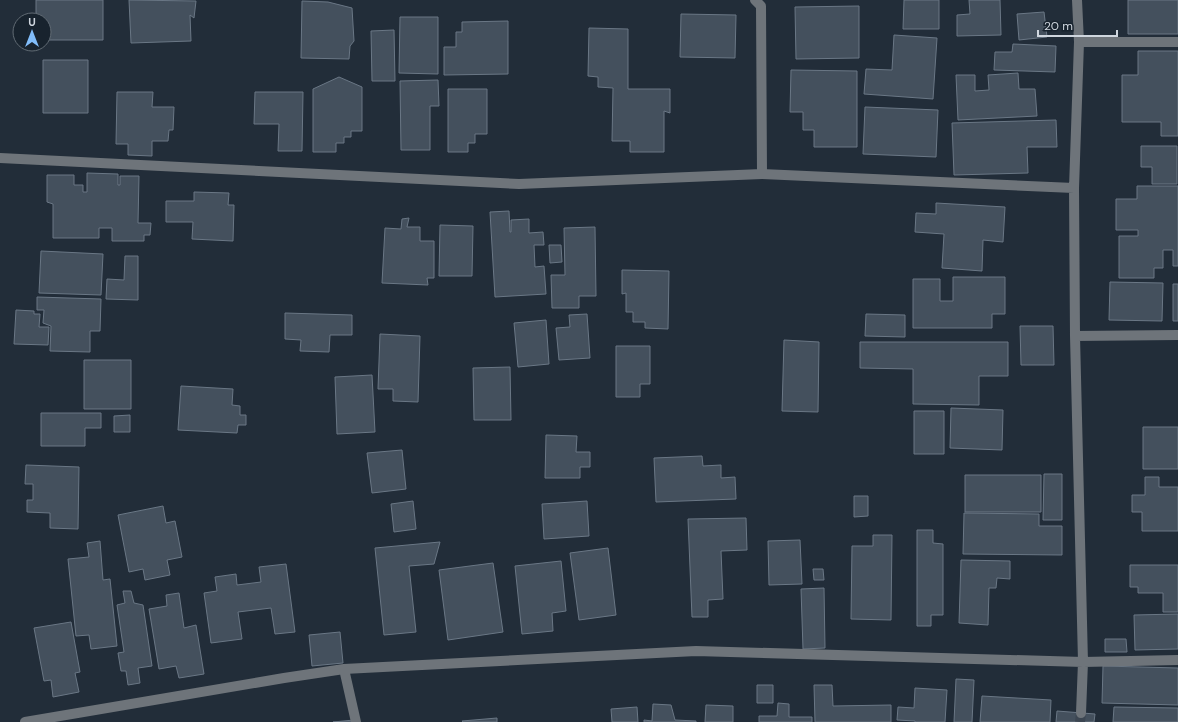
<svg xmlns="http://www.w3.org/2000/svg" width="1178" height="722" font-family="'DM Sans',sans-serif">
	<rect width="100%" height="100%" fill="#222d39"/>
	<path fill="#44505d" stroke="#6a7785" d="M36,0H103V40H44V20H36Z
		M129,0L196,1L194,18L190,15L191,41L131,43Z
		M904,0H939V29H903Z
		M969,0H1000L1001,35L957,36V15L970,14Z
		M1128,0H1178V34H1128Z
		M302,1L328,2L352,8L354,41L350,46L349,59L301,58Z
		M859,6V58L796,59L795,7Z
		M1044,12L1047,37L1019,40L1017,14Z
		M681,14L736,15L735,58L680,57Z
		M400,17H438V74L399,73Z
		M508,21V74L444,75V47H456V32H462V22Z
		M589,28L628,29V89H670V113L664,111V152H630V141H612L613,88L598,87V77L588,76Z
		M394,30L395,81H372L371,31Z
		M894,35L937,38L933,99L864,94L866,69L892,70Z
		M1013,44L1056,46L1055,72L994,70L995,52H1012Z
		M1138,51H1178V136H1161V122H1122V75H1138Z
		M43,60H88V113H43Z
		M791,70L857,71V147H814V130H803V112H790Z
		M1018,73L1019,89H1035L1037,116L958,120L956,75H975V91L989,90L988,75Z
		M339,77L362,87V131H351V137H344V143H336V152H313V89Z
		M438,80L439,106H430V150H401L400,81Z
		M448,89H487V134H475V143H468V152H448Z
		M117,92H153L152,107H174L173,130H169L168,141H152V156L128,155V144H116Z
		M255,92H303L302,151H278L279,124H254Z
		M865,107L938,110L936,157L863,154Z
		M1056,120L1057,147H1027L1028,173L954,175L952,123Z
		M1141,146H1177V184H1152V167H1141Z
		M87,173L118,174V185H120V176H139L138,223H151L150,235H144V241H112V228H99V238H53V204L47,202V175H74V185H83V192H87Z
		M1137,186H1178V266H1173V250H1163V268H1154V278H1119V236H1138V230H1116V199H1137Z
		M194,192L229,193L228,205H234L233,241L192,239L193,222H166V201H194Z
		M936,203L1005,207L1003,242L983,240L982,271L942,268L944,234L915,232L916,213L936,214Z
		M509,211L510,232H511V220L529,219V233L543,232L544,245H534L535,267L544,266L546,294L495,297L490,212Z
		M409,218L407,227H420V241H434V278H427L428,285L382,283L385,228L401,229L402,219Z
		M440,225L473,226L472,276H439Z
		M595,227L596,296H579V308H552L551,275H565L564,228Z
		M549,245H561L562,262L550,263Z
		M41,251L103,254L101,295L39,293Z
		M125,256H138V300L106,299L107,279L124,280Z
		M622,270L669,271L668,329L645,328V322H633V312H626V293L622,294Z
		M953,277H1005V314H992V328H913V279H940V301H953Z
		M1110,282L1163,283L1162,321L1109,320Z
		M1173,284H1178V321H1173Z
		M37,297L101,299L100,331H90V352L50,351L51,326L43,323L44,310H37Z
		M16,310L34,311V314H40L39,327H49L48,345L14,344Z
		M285,313L352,315V335H330L329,352L300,351L301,340L285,339Z
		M587,314L590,358L559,360L556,328L570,327L569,315Z
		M866,314L905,315V337L865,336Z
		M546,320L549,364L518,367L514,323Z
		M1020,326H1053L1054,365H1021Z
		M380,334L420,336L418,402L393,401V389H378Z
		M784,340L819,342L818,412L782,411Z
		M860,342H1008V376H979V405L913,404V369L860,368Z
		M616,346H650V384H640V397H616Z
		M84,360H131V409H84Z
		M510,367L511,420H474L473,368Z
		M372,375L375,432L337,434L335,377Z
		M181,386L233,389L232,405L240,406V415H246V425H238L237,433L178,430Z
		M951,408L1003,410L1002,450L950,448Z
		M914,411H944V454H914Z
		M41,413H101V428H85V446H41Z
		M130,415V432H114V416Z
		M1143,427H1178V469H1143Z
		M546,435L577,436L576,452H590V467H580V478H545Z
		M402,450L406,489L372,493L367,453Z
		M702,456L703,466L721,465V478L735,477L736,499L656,502L654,458Z
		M26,465L79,467L78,529L50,528V513L27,512V500H33V484H25Z
		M1044,474H1062V520H1043Z
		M965,475H1041V512H965Z
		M1145,477H1159V487H1178V531H1142V512H1132V495H1145Z
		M854,496H868V516L854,517Z
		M413,501L416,529L394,532L391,504Z
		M587,501L589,536L544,539L542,504Z
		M163,506L166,523L175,521L182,557L167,560L170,575L145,580L143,569L129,572L118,515Z
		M964,513L1039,514V526H1062V555L963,554Z
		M746,518L747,550L721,551L723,599L708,600V617H692L688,519Z
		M917,530H933V543L943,544V615H931V626H917Z
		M873,535H892L891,620L851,619L852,546H873Z
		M800,540L802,584L769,585L768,541Z
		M100,541L103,580L110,579L117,646L91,649L89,635L76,636L68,559L89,557L87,543Z
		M440,542L434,564L409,566L416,632L384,635L375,548Z
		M608,548L616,615L579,620L570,553Z
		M961,560L1010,561V579L997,578L996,588H989L988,625L959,623Z
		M561,561L566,611L552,613L553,631L522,634L515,566Z
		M493,563L503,632L448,640L439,570Z
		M286,564L295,632L275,634L271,608L238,612L242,639L211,643L204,593L217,591L215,577L236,574L237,585L261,582L259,567Z
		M1130,565H1178V612H1163V593H1138V587H1130Z
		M813,569H823L824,580H814Z
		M824,588L825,648L803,649L801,589Z
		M123,591H131L134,603L143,605L152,666L138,668L140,683L128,685L126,671H121L118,653L124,652L117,605L125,603Z
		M179,593L184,628L196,625L204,674L179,678L176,666L159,669L149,609L167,606L166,595Z
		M1178,614V649L1135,650L1134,615Z
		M71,622L80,672L75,673L79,692L53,697L51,680L44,681L34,628Z
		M340,632L343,663L312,666L309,635Z
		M1105,639H1126L1127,652H1105Z
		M1103,666L1178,668V705L1102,703Z
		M956,679L974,680L972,722H954Z
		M757,685H773V703H757Z
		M814,685H832L833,706L891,705V722H815Z
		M915,688L947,690L945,722H915V721L897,720L898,707L914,708Z
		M982,696L1051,700L1050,722H980Z
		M778,703L789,704V717H812V722H759V716H777Z
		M653,704L671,705L675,720L696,721V722H644V720L652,721Z
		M706,705L733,706V722H705Z
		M637,707L638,722H612L611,709Z
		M1114,707L1178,708V722H1113Z
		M1057,711L1095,714L1094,722H1056Z
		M497,718V722H463L462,721Z
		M354,720V722H333Z"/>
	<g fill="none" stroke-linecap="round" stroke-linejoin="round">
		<path stroke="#3c4652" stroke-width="10" stroke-dasharray="10 5" stroke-linecap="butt" d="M1080,722L1081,713"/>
		<path stroke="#6e747a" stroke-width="10" d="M755,0L761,6L762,174
			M1077,0L1079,42L1074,188L1075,336L1083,662L1081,713
			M1079,42H1178
			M0,158L519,184L762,174L1074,188
			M1075,336L1178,335
			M344,669L356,722
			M25,722L284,678L344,669L696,651L1083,662L1178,660"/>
	</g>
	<g transform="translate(32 32)"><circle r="19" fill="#18232e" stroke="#616b74"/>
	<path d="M0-3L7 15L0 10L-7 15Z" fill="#81bdfa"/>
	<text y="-6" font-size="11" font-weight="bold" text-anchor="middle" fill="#cfd6de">U</text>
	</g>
	<path d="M1038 30v6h79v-6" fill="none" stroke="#cfd6de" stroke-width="2"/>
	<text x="1044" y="30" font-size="12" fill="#cfd6de" stroke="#18232e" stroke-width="3" paint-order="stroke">20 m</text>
</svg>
